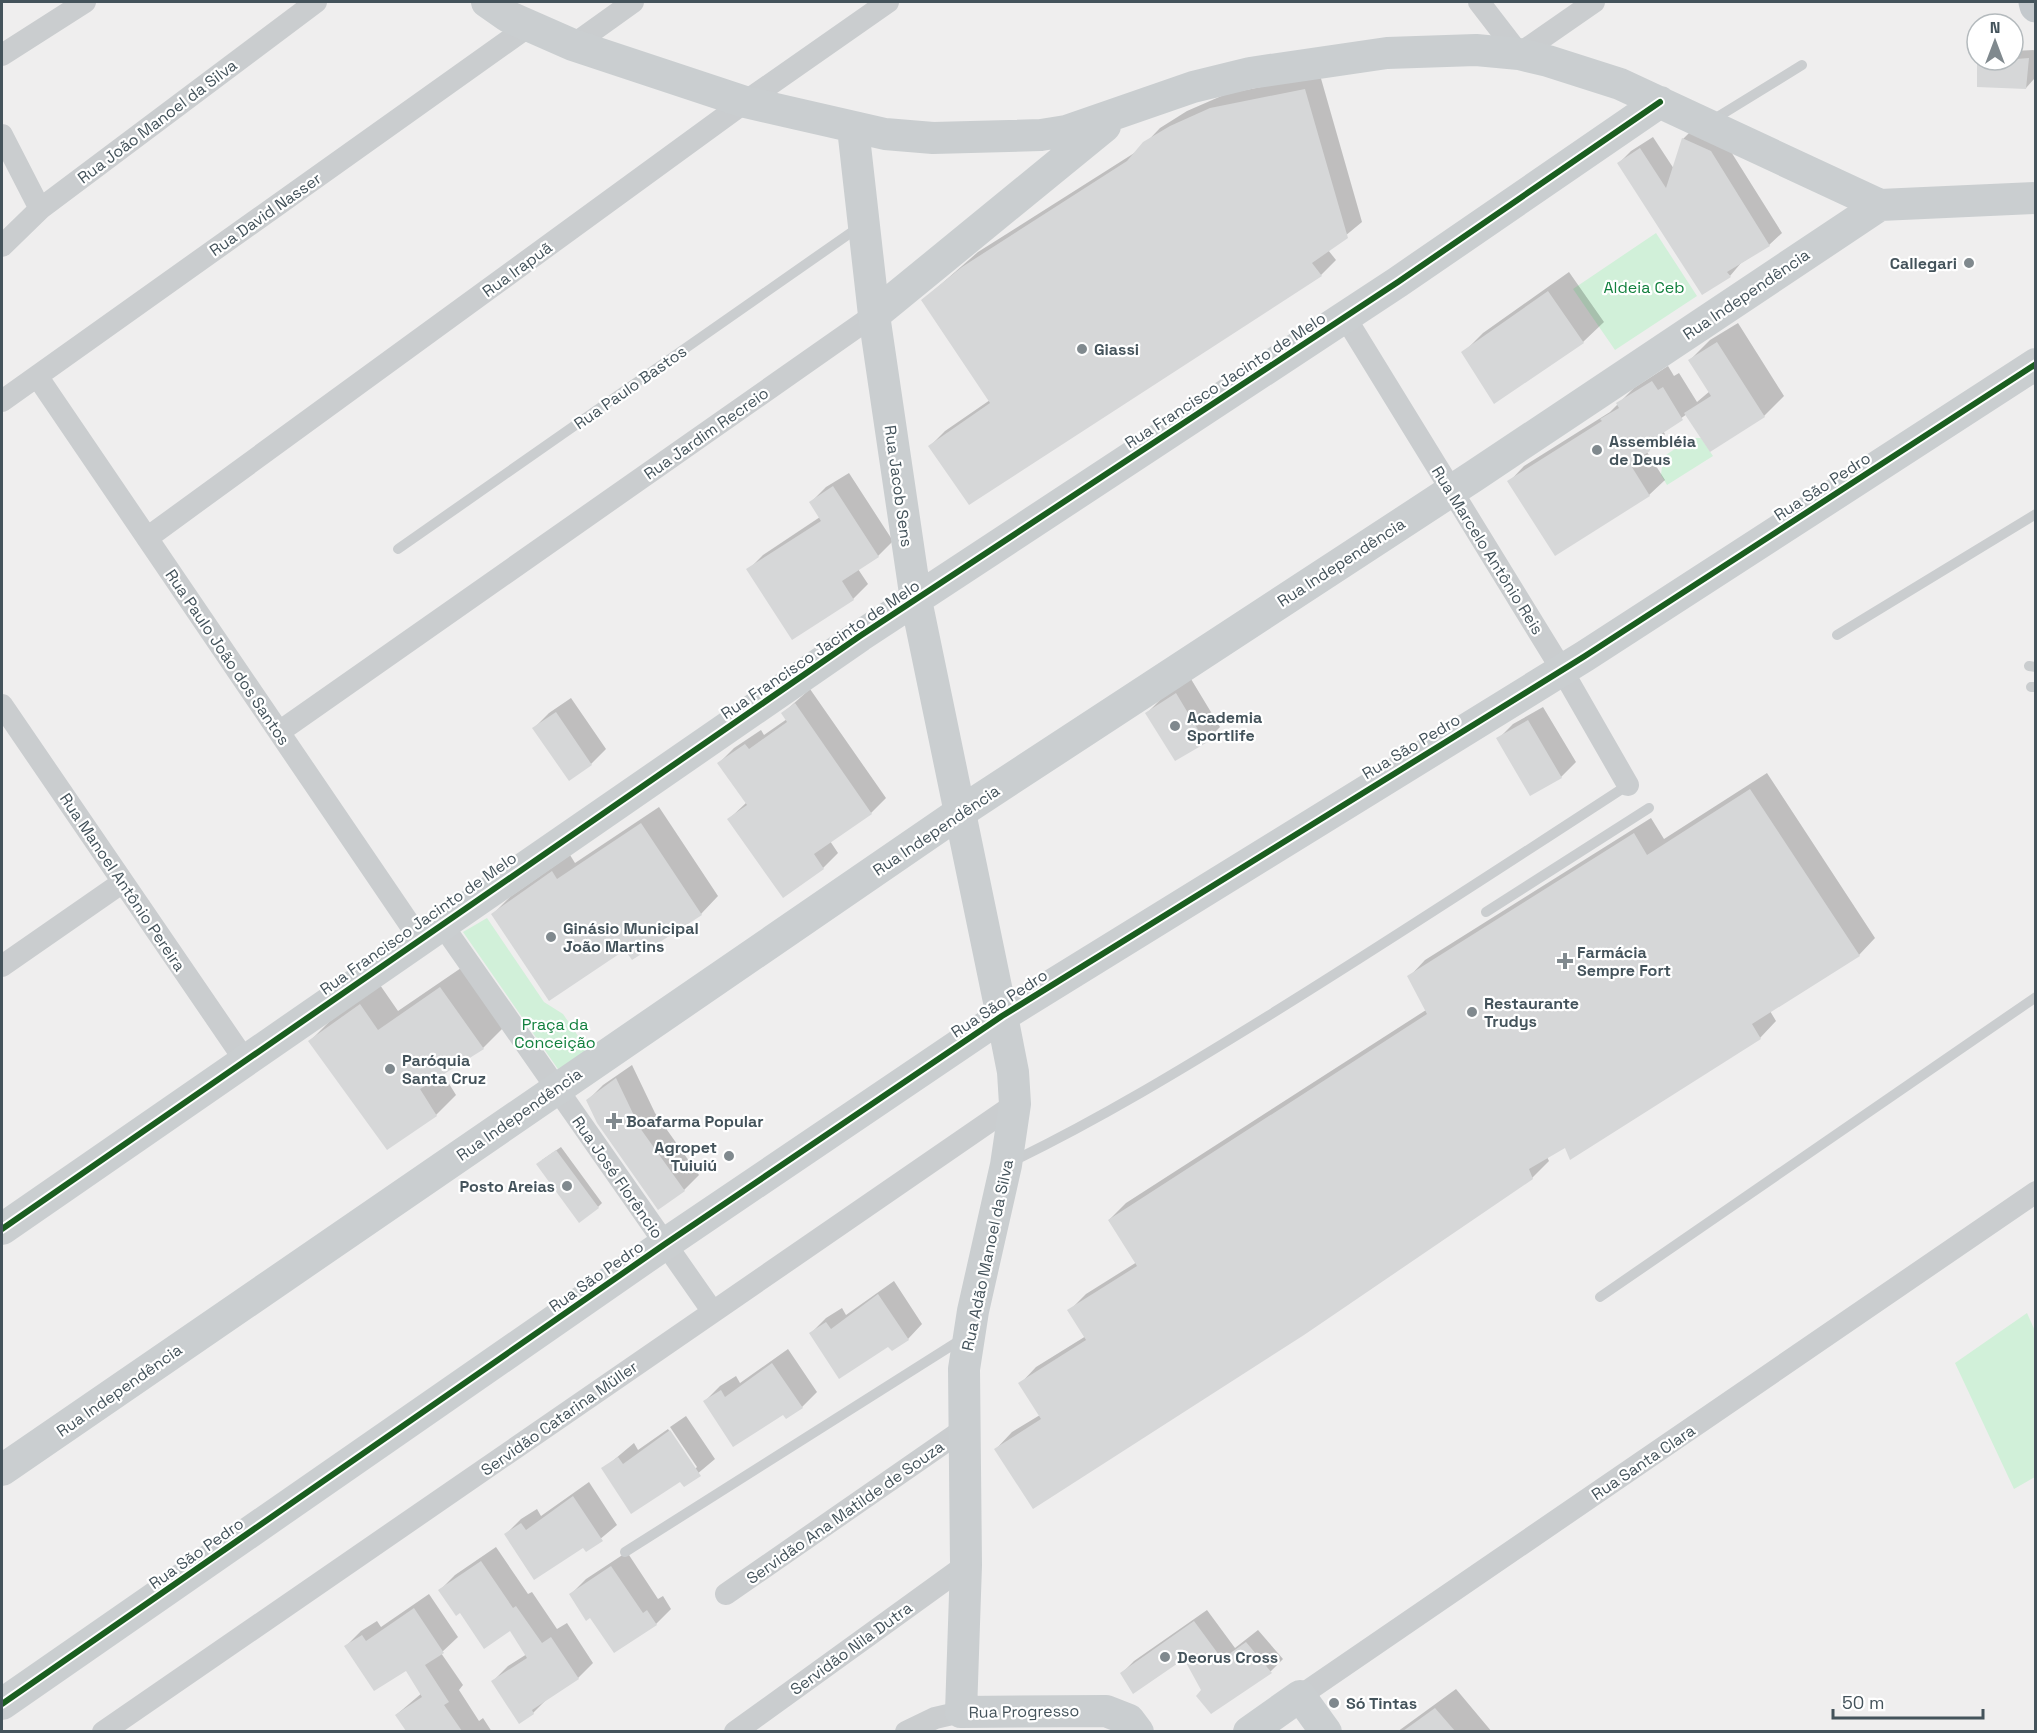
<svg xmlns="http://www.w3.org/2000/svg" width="2037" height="1733" font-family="'Space Grotesk',sans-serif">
	<rect width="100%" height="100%" fill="#efeeee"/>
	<path fill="#d1f0d9" d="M1656,233L1697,296L1615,350L1573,289Z
		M1691,438H1701L1713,456L1667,485L1661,475L1663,457Z
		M487,918L544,1002L563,1014L589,1052L560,1072L463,932Z
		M2027,1313L2035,1331V1477L2014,1489L1955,1363Z"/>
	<path fill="#0003" d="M2036,50L2035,78L2026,88L1979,63L1982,60H2013V51Z
		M1320,75L1362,222L1328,250L1336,260L1321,275L970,503L930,446L945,431L990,400L923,300L978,252L1139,150L1160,128L1187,111L1226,94Z
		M1695,127L1723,139L1782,233L1769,245L1741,263L1730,276L1619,163L1631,151L1653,137L1674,169L1683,139Z
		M1569,272L1604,322L1583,342L1463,353L1483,333Z
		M1738,323L1784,396L1764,416L1687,414L1663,431L1665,434L1647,452L1665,480L1649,495L1509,482L1524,466L1610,412L1634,388L1668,366L1674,376L1679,373L1697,402L1710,391L1690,360L1710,340Z
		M849,473L893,541L878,556L858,569L868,584L853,599L792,638L748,570L763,555L820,517L811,502L826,487Z
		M1191,679L1220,727L1205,742L1147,713L1162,698Z
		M810,689L886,798L871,813L830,841L838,853L823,868L729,819L747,802L719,763L734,748L761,730L764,735L787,719L783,713Z
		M571,698L606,749L591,764L534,728L549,713Z
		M1543,707L1576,762L1561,777L1498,739L1513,724Z
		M1767,773L1875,938L1859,955L1770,1011L1776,1021L1760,1038L1547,1157L1549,1161L1532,1178L996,1449L1012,1432L1040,1415L1020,1384L1036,1367L1086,1336L1069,1311L1086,1294L1137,1262L1109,1220L1126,1203L1426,1010L1409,977L1425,960L1651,818L1664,839Z
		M659,807L718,896L701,914L626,948L493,914L510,897L570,855L575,863Z
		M461,968L503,1028L483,1048L443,1074L456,1095L436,1115L310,1041L330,1021L380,985L398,1011Z
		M632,1065L655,1113L699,1175L684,1190L588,1100L603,1085Z
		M561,1147L602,1203L598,1207L542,1160Z
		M894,1281L922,1324L908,1339L889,1344L811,1333L826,1318L842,1308L846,1315Z
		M788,1349L817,1392L802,1407L783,1413L705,1401L720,1386L736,1376L740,1383Z
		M686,1416L715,1459L684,1485L681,1480L603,1469L634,1443L638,1450L668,1429L695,1469L697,1467L670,1427Z
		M589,1482L617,1525L587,1550L584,1545L506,1534L521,1519L537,1509L541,1516Z
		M496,1547L528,1594L532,1592L557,1629L567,1623L593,1663L578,1678L549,1697L533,1713L493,1681L508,1666L527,1654L510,1629L460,1611L440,1590L455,1575Z
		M627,1552L658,1599L663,1596L671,1609L656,1624L571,1594L586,1579Z
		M429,1594L458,1637L441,1653L463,1685L459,1690L479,1721L483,1718L492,1732H413L396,1715L422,1693L406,1669L346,1646L361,1631L377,1621L381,1627Z
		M1207,1610L1235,1648L1258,1630L1283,1659L1271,1671L1211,1712L1203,1690L1184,1657L1122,1673L1134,1661Z
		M1456,1689L1492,1732H1397Z"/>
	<path fill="#d6d7d8" d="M2029,58L2026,89L1977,87V62Z
		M1305,89L1348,238L1312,263L1322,276L969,505L928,446L990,403L921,300L962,267L1127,161L1143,142L1170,126L1210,108Z
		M1682,138L1711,151L1770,246L1727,272L1731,277L1702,295L1617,163L1640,148L1666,188Z
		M1548,291L1584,343L1494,404L1461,352Z
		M1717,342L1765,417L1710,452L1684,413L1711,396L1688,360Z
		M1652,381L1658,390L1663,387L1683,420L1646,444L1650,451L1630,464L1650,496L1555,556L1507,481L1602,421L1600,419L1619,408L1616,403Z
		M833,486L879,557L842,581L854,600L792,640L746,569L821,521L809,502Z
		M1176,693L1206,743L1175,761L1145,713Z
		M795,703L872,814L814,854L824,869L783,898L727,819L747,805L717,763L745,744L749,749L787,722L781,713Z
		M556,712L592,765L569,781L532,728Z
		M1528,720L1562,778L1530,796L1496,738Z
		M1750,789L1860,956L1752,1024L1761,1039L1570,1160L1565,1148L1529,1169L1533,1179L1304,1335L1033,1509L994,1449L1041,1419L1018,1383L1086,1340L1067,1310L1137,1266L1108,1220L1427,1014L1407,976L1634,833L1647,855Z
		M641,823L702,915L632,960L625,950L549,1001L491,914L552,871L557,879Z
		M440,987L484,1049L420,1089L437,1116L387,1150L308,1041L360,1004L378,1030Z
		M616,1078L640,1128L685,1191L658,1210L597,1123L586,1100Z
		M556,1150L599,1208L579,1223L536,1164Z
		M878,1294L909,1340L892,1351L888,1347L839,1379L809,1333L826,1322L831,1329Z
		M772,1363L803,1408L786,1419L783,1415L733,1447L703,1401L721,1390L725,1397Z
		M670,1430L701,1476L684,1487L680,1482L631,1514L601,1468L618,1457L623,1464Z
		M573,1496L603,1541L586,1552L583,1548L534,1580L504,1534L521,1523L526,1530Z
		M481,1561L513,1608L516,1606L542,1643L551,1637L579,1679L532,1710L534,1714L519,1724L491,1681L527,1658L510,1631L484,1649L460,1613L456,1616L438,1590Z
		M611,1566L643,1613L647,1610L657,1625L614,1653L590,1618L586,1621L569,1594Z
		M414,1608L444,1653L425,1665L449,1702L444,1705L462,1731H406L395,1715L422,1697L406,1671L374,1691L344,1646L362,1635L366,1641Z
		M1194,1621L1222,1659L1246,1642L1272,1673L1211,1714L1196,1696L1201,1690L1184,1659L1133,1694L1120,1673Z
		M1435,1708L1455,1731H1403Z"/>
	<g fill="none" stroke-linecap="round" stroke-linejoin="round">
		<path stroke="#cacdcf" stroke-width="10" d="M1711,121L1802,65
			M398,549L859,227
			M1837,635L2036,514
			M2029,666L2036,667
			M2031,687H2036
			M1486,912L1649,808
			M1011,1162C1100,1119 1184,1068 1268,1016C1389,941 1508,863 1628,785
			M1600,1297L2036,997
			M625,1552L962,1339"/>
		<path stroke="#cacdcf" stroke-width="22" d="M1479,2L1519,54L1594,2
			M573,45L633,2
			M2,55L85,2
			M2,135L40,209
			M2,246L40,209L316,2
			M1345,317L1562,670L1628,785
			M37,376L419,938
			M2,401L529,26
			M147,538L745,102L888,2
			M2,705L244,1059
			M279,732L874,315
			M441,923L713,1312
			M2,966L123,882
			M726,1594L964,1429
			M1300,1696L2036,1192
			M103,1732L1015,1104
			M735,1732L966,1565
			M906,1732L935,1718L961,1712"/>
		<path stroke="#caced0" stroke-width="32" d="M487,2L507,16L573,45L745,102L885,134L933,138L1041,135L1066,131L1193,87L1250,73L1387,53L1476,50L1519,54L1548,61L1620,84L1880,205L2036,198
			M853,128L874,315L916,600L1002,1016L1013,1072L1015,1104L1006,1165L973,1311L964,1369L966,1565L961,1712L1106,1711L1129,1720L1138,1732
			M874,315L1105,126
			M2,1229L860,636L1398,282L1660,102
			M2,1470L959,813L1474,476L1880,205
			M2,1704L665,1244L1002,1016L1585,656L2036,364
			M1249,1732L1300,1696L1326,1732"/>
		<path stroke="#c4c9cd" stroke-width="33" d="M2035,2L2036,6"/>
		<g stroke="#fff" stroke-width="10">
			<path id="cycleway" d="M2,1229L860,636L1398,282L1660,102
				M2,1704L665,1244L1002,1016L1585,656L2036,364"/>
		</g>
		<use href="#cycleway" stroke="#1b5e20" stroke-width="6"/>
	</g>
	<g fill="#80898e" stroke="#fff" stroke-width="2">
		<circle cx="1969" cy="263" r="6"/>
		<circle cx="1082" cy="349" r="6"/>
		<circle cx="1597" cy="450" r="6"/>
		<circle cx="1175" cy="726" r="6"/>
		<circle cx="551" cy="937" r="6"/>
		<path d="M1562 952h6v6h6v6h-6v6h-6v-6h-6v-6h6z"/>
		<circle cx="1472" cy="1012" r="6"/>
		<circle cx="390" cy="1069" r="6"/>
		<path d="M611 1112h6v6h6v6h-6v6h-6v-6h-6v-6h6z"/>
		<circle cx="729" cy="1156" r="6"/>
		<circle cx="567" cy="1186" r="6"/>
		<circle cx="1165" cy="1657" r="6"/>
		<circle cx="1334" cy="1703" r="6"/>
	</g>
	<g text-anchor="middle" stroke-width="4.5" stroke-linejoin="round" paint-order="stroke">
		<g font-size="16" fill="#44535b" stroke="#fff">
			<text transform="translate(157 121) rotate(-37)" y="6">Rua João Manoel da Silva</text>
			<text transform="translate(265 214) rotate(-35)" y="6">Rua David Nasser</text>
			<text transform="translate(517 269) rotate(-36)" y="6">Rua Irapuã</text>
			<text transform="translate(1746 294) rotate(-34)" y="6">Rua Independência</text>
			<text transform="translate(1225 380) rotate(-33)" y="6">Rua Francisco Jacinto de Melo</text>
			<text transform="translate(630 387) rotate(-35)" y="6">Rua Paulo Bastos</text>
			<text transform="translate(706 433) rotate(-35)" y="6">Rua Jardim Recreio</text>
			<text transform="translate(899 486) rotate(82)" y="6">Rua Jacob Sens</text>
			<text transform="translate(1822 486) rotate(-33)" y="6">Rua São Pedro</text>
			<text transform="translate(1488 550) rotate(58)" y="6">Rua Marcelo Antônio Reis</text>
			<text transform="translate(1341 562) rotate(-33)" y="6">Rua Independência</text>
			<text transform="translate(820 649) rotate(-34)" y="6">Rua Francisco Jacinto de Melo</text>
			<text transform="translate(228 657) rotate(56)" y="6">Rua Paulo João dos Santos</text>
			<text transform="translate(1411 746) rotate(-31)" y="6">Rua São Pedro</text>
			<text transform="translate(936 830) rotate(-34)" y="6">Rua Independência</text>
			<text transform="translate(123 882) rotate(56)" y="6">Rua Manoel Antônio Pereira</text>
			<text transform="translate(418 923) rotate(-35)" y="6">Rua Francisco Jacinto de Melo</text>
			<text transform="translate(999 1003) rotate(-33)" y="6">Rua São Pedro</text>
			<text transform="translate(519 1114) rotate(-35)" y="6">Rua Independência</text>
			<text transform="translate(618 1177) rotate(55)" y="6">Rua José Florêncio</text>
			<text transform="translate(987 1255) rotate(-78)" y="6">Rua Adão Manoel da Silva</text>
			<text transform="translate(596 1276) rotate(-35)" y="6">Rua São Pedro</text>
			<text transform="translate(119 1390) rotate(-35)" y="6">Rua Independência</text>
			<text transform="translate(559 1418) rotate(-35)" y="6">Servidão Catarina Müller</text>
			<text transform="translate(1643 1462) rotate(-34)" y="6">Rua Santa Clara</text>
			<text transform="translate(845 1512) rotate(-35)" y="6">Servidão Ana Matilde de Souza</text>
			<text transform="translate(196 1553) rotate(-35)" y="6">Rua São Pedro</text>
			<text transform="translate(851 1648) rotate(-36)" y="6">Servidão Nila Dutra</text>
			<text transform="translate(1024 1711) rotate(-1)" y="6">Rua Progresso</text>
		</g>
		<g font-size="16" font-weight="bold" fill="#44535b" stroke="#fff" text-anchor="start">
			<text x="1957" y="269" text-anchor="end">Callegari</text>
			<text x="1094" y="355">Giassi</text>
			<text x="1609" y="447">Assembléia<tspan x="1609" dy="18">de Deus</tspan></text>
			<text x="1187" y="723">Academia<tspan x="1187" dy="18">Sportlife</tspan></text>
			<text x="563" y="934">Ginásio Municipal<tspan x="563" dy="18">João Martins</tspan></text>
			<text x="1577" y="958">Farmácia<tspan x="1577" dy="18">Sempre Fort</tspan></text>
			<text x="1484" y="1009">Restaurante<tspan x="1484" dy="18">Trudys</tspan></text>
			<text x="402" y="1066">Paróquia<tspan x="402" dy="18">Santa Cruz</tspan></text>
			<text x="626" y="1127">Boafarma Popular</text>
			<text x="717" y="1153" text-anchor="end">Agropet<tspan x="717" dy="18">Tuiuiú</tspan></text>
			<text x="555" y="1192" text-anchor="end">Posto Areias</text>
			<text x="1177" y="1663">Deorus Cross</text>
			<text x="1346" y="1709">Só Tintas</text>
		</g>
		<g font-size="16" fill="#12803e" stroke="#fff">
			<text x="1644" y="293">Aldeia Ceb</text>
			<text x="555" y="1030">Praça da<tspan x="555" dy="18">Conceição</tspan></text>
		</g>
	</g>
	<rect width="2037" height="1733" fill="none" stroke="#44535b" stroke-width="6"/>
	<g transform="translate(1995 42)"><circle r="28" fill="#ffffff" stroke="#b4babd" stroke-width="1.5"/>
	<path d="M0-4.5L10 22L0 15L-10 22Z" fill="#80898e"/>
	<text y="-9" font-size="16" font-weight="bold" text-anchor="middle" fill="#44535b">N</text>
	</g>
	<path d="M1833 1709v9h150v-9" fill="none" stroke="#44535b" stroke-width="3"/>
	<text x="1842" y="1709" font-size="18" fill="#44535b" stroke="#ffffff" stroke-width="4.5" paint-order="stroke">50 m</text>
</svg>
